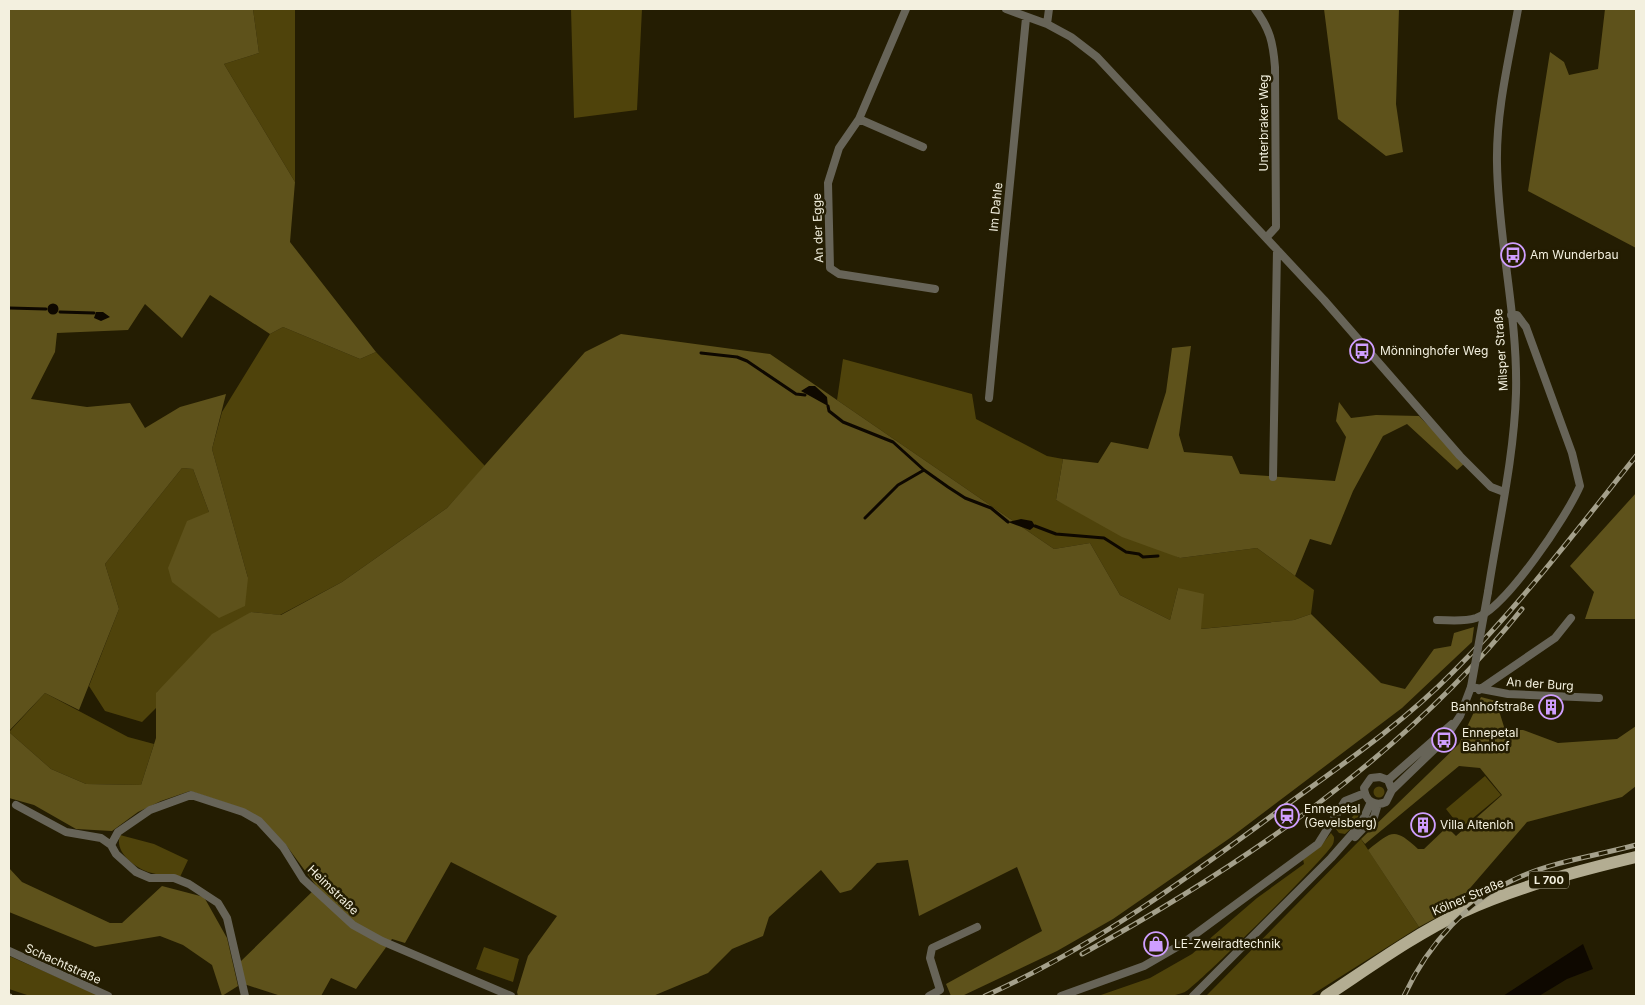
<svg xmlns="http://www.w3.org/2000/svg" width="1645" height="1005" font-family="Inter,sans-serif">
	<rect width="100%" height="100%" fill="#241d02"/>
	<path fill="#4f430b" d="M253,9H295V182L224,64L259,53Z
		M571,9H642L637,110L574,118Z
		M283,327L360,359L376,352L485,466L447,508L342,582L280,615L251,612L157,692L156,708L142,722L105,711L89,686L119,609L105,564L182,468L193,469L209,512L248,578L212,449L222,412L270,334Z
		M843,359L972,394L976,419L1047,456L1063,459L1056,500L1180,558L1257,548L1314,590L1311,614L1294,620L1200,629L1178,588L1170,620L1120,595L1090,543L1054,549L837,400Z
		M45,693L128,737L154,744L141,785L86,784L51,769L9,732Z
		M1485,776L1501,795L1461,828L1446,809Z
		M1373.5 792a5.5 5.5 0 1 1 11 0a5.5 5.5 0 1 1-11 0Z
		M1359,803C1362,815 1354,827 1345,834L1339,833L1335,828L1338,821L1347,824L1356,812L1350,808L1354,804Z
		M1331,833L1334,837C1334,839 1334,842 1333,844C1328,856 1196,987 1185,992C1160,1002 1125,996 1098,996L1150,978L1192,954L1257,898L1304,864L1303,859L1320,847Z
		M120,835L154,844L188,860L180,877C170,876 158,875 148,872C134,867 114,852 120,835Z
		M1361,839L1419,927L1310,996H1206Z
		M484,947L519,959L513,982L476,969Z
		M9,956L101,996H30L9,989Z"/>
	<path fill="#5e521b" d="M9,9H253L259,53L224,64L295,182L290,242L376,352L360,359L283,327L270,334L210,295L182,338L145,304L128,330L57,333L55,352L31,399L87,407L130,403L145,428L180,407L226,394L212,449L248,578L245,606L219,618L172,582L168,568L187,521L209,512L193,469L182,468L105,564L119,609L79,710L45,693L9,731Z
		M1324,9H1399L1396,104L1403,152L1386,156L1338,119Z
		M1605,9H1636V248L1528,191L1550,52L1564,62L1569,75L1598,69Z
		M621,334L770,354L1054,549L1090,543L1120,595L1170,620L1178,588L1204,594L1201,629L1294,620L1311,614L1381,683L1405,689L1434,649L1451,646L1454,633L1474,627L1472,642L1402,708L1230,838L1113,919L1057,951L962,996H951L946,984L1042,931L1017,867L919,916L908,860L877,863L851,890L840,893L821,870L769,917L763,936L732,949L708,973L653,996H518L517,992L528,956L557,916L451,862L405,943L392,939L356,989L331,978L321,996H281L244,984L240,962L317,887L286,845L261,819L244,809L190,791L161,801L138,812L112,831L76,829L34,805L9,798V732L51,769L86,784L141,785L156,738V693L212,634L251,612L281,615L342,582L447,508L585,352Z
		M1191,346L1179,435L1184,452L1232,456L1240,474L1335,481L1346,437L1336,421L1339,402L1351,418L1376,415L1419,416L1465,463L1457,470L1407,424L1383,436L1353,491L1331,545L1310,539L1295,576L1257,548L1180,558L1122,537L1056,500L1063,459L1098,463L1111,442L1148,449L1166,392L1172,348Z
		M1636,493V619H1585L1594,592L1570,566Z
		M1481,697L1496,701L1505,730H1523L1558,743L1617,739L1636,726V786L1622,797L1527,822L1452,909L1419,927L1368,850C1392,831 1394,827 1418,849H1424L1447,827L1456,836L1502,795L1480,768L1459,766L1365,844L1361,839L1459,744Z
		M9,868L22,882L110,923H122L162,886L204,897L227,938L238,986L222,996L212,965L183,945L160,936L95,947L9,912Z"/>
	<path fill="#0e0800" d="M47.5 309a5.5 5.5 0 1 1 11 0a5.5 5.5 0 1 1-11 0Z
		M96,312H103L110,317L101,321L94,318Z
		M809,386H815L827,397L828,406L801,391Z
		M1021,519L1032,521L1035,526L1030,530L1008,522Z
		M1583,944L1593,969L1567,979L1539,996H1503Z"/>
	<g fill="none" stroke-linecap="round" stroke-linejoin="round">
		<path stroke="#0e0800" stroke-width="3" d="M9,308L46,309
			M60,312L94,313
			M701,353L737,357L747,361L796,394L805,395
			M828,406L829,411L843,422L893,442L924,470L948,487L965,498L991,508L1008,522
			M865,518L898,485L924,470
			M1035,526L1056,534L1104,538L1126,552L1139,554L1143,557L1158,556"/>
		<path stroke="#676458" stroke-width="8" d="M906,9L859,119L839,148L828,183L830,268L839,274L935,289
			M1006,9L1047,24L1071,37L1097,57L1324,300L1460,456L1491,487L1504,492
			M1255,9C1270,29 1273,42 1275,67L1276,227L1266,238
			M1047,24L1049,9
			M859,119L923,147
			M989,398L1026,18
			M1273,477L1277,250
			M1488,592C1498,526 1514,459 1516,393C1518,316 1498,240 1497,163C1496,111 1509,59 1518,9
			M1437,620C1450,620 1463,622 1476,618C1506,608 1567,516 1580,486L1572,453L1526,327L1517,315H1511
			M1479,690L1555,638L1571,618
			M1388,780L1452,724
			M1392,790L1388,780L1380,777L1371,778L1364,788C1365,801 1375,807 1386,802L1392,790L1444,740L1460,716L1471,687L1508,694L1599,698
			M16,805L66,832L101,838L111,845L116,854L136,872L150,878H174L189,884L218,903L227,918L245,996
			M1355,837L1374,817L1378,804
			M111,845L118,832L150,810L191,795L243,812L259,821L283,847L303,879L353,925L382,941L511,996
			M9,951L108,996
			M929,996L940,990L930,958L932,948L977,927
			M1061,996L1144,966L1182,944L1318,844L1345,801L1365,793
			M1193,996L1331,858L1361,824L1371,802"/>
		<path stroke="#b3ad92" stroke-width="12" d="M1326,996C1370,967 1414,935 1462,912C1517,887 1577,871 1636,857"/>
		<g stroke="#a4a08b" stroke-width="5">
			<path id="rail" d="M1082,954C1245,864 1404,756 1522,609
				M9,996H10
				M985,996C1094,947 1189,877 1285,806C1343,764 1403,723 1453,672C1520,605 1577,530 1636,456
				M1404,996C1428,944 1468,899 1522,876C1557,861 1599,855 1636,845"/>
		</g>
		<use href="#rail" stroke="#241d02" stroke-width="3" stroke-dasharray="9" stroke-linecap="butt"/>
		<path stroke="#676458" stroke-width="8" d="M1471,687L1488,592"/>
	</g>
	<defs>
		<g id="bus-ring" transform="scale(1.25)"><circle r="9.5" fill="#241d02" stroke="#cf9eff" stroke-width="1.5"/><path d="M-5-6H5V4H4V6H2V4H-2V6H-4V4H-5ZM-3.5-4V0h7V-4ZM-3.5 1.2v1.5H-2V1.2ZM2 1.2v1.5H3.5V1.2Z" fill="#cf9eff"/></g>
		<g id="building-ring" transform="scale(1.25)"><circle r="9.5" fill="#241d02" stroke="#cf9eff" stroke-width="1.5"/><path d="M-4-6H4V6H1V3H-1V6H-4ZM-2.5-4.3h1.7v1.8h-1.7ZM.8-4.3h1.7v1.8H.8ZM-2.5-1h1.7V.8h-1.7ZM.8-1h1.7V.8H.8Z" fill="#cf9eff"/></g>
		<g id="station-ring" transform="scale(1.25)"><circle r="9.5" fill="#241d02" stroke="#cf9eff" stroke-width="1.5"/><path d="M-3-6H3Q5-6 5-4V2Q5 4 3 4L4.5 6H3L1.5 4h-3L-3 6H-4.5L-3 4Q-5 4-5 2V-4Q-5-6-3-6ZM-3.5-4v3h7v-3ZM-3.5 1v1.5H-2V1ZM2 1v1.5H3.5V1Z" fill="#cf9eff"/></g>
		<g id="shop-ring" transform="scale(1.25)"><circle r="9.5" fill="#241d02" stroke="#cf9eff" stroke-width="1.5"/><path d="M-5-2.5h2.3a2.7 3.5 0 0 1 5.4 0H5L5.5 6h-11ZM-1.5-2.5h3a1.5 2.3 0 0 0-3 0Z" fill="#cf9eff"/></g>
	</defs>
	<g fill-rule="evenodd">
		<use href="#bus-ring" x="1513" y="255"/>
		<use href="#bus-ring" x="1362" y="351"/>
		<use href="#building-ring" x="1551" y="707"/>
		<use href="#bus-ring" x="1444" y="740"/>
		<use href="#station-ring" x="1287" y="816"/>
		<use href="#building-ring" x="1423" y="825"/>
		<use href="#shop-ring" x="1156" y="944"/>
	</g>
	<g text-anchor="middle" stroke-width="5" stroke-linejoin="round" paint-order="stroke">
		<rect fill="#241d02" stroke="#b5b19d" stroke-width="1" x="1529" y="871.5" width="40" height="17" rx="4"/>
		<g font-size="11" font-weight="bold" fill="#f3f0df">
			<text x="1549" y="884">L 700</text>
		</g>
		<g font-size="12" fill="#f3f0df" stroke="#241d02">
			<text transform="translate(1264 123) rotate(-90)" y="4">Unterbraker Weg</text>
			<text transform="translate(996 207) rotate(-84)" y="4">Im Dahle</text>
			<text transform="translate(818 228) rotate(-92)" y="4">An der Egge</text>
			<text transform="translate(1501 350) rotate(-94)" y="4">Milsper Straße</text>
			<text transform="translate(1540 684) rotate(4)" y="4">An der Burg</text>
			<text transform="translate(333 890) rotate(44)" y="4">Heimstraße</text>
			<text transform="translate(1468 897) rotate(-23)" y="4">Kölner Straße</text>
			<text transform="translate(63 964) rotate(24)" y="4">Schachtstraße</text>
		</g>
		<g font-size="12" fill="#f3f0df" stroke="#241d02" text-anchor="start">
			<text x="1530" y="259">Am Wunderbau</text>
			<text x="1380" y="355">Mönninghofer Weg</text>
			<text x="1534" y="711" text-anchor="end">Bahnhofstraße</text>
			<text x="1462" y="737">Ennepetal<tspan x="1462" dy="14">Bahnhof</tspan></text>
			<text x="1304" y="813">Ennepetal<tspan x="1304" dy="14">(Gevelsberg)</tspan></text>
			<text x="1440" y="829">Villa Altenloh</text>
			<text x="1174" y="948">LE-Zweiradtechnik</text>
		</g>
	</g>
	<rect width="1645" height="1005" fill="none" stroke="#f3f0df" stroke-width="20"/>
</svg>
